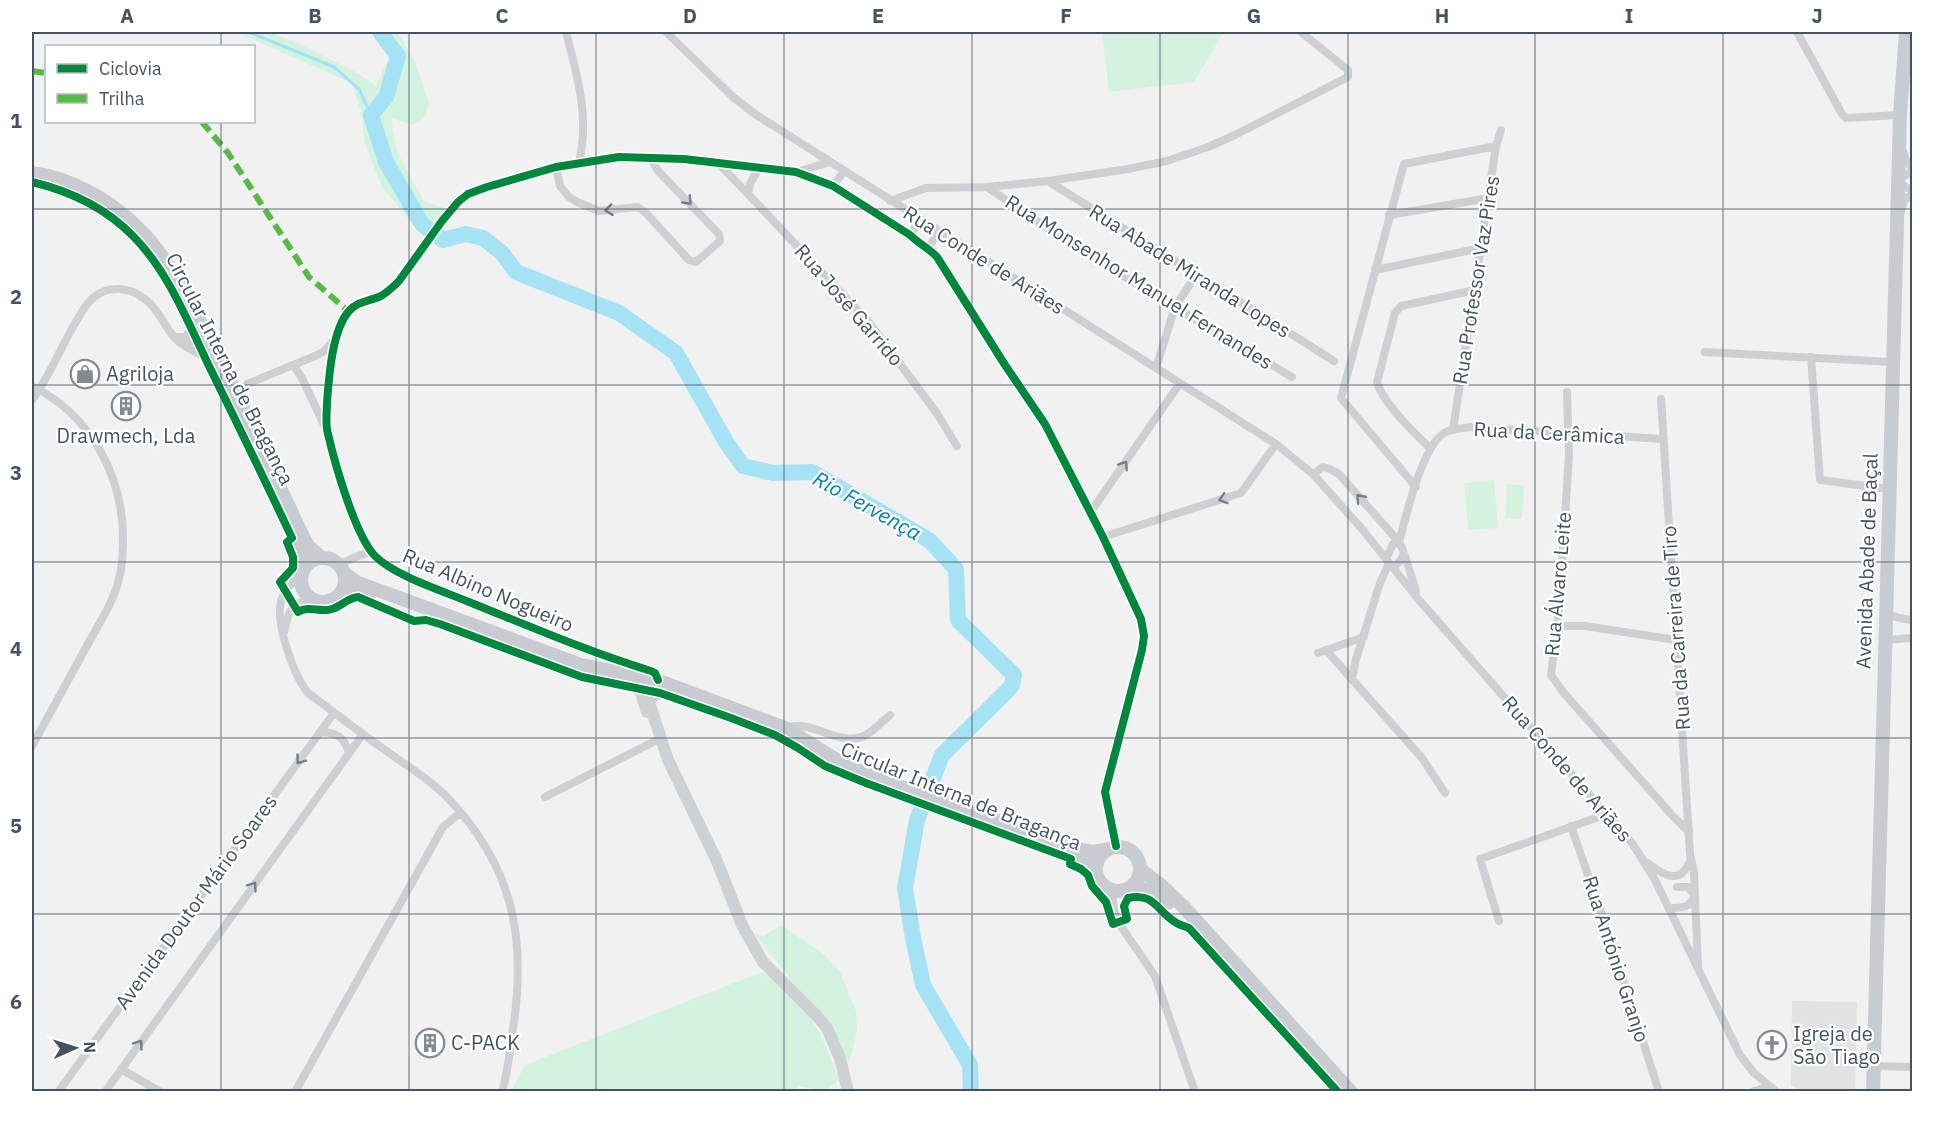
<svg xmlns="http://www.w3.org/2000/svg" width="1944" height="1123" font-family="'IBM Plex Sans',sans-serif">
	<rect width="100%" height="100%" fill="#f2f1f1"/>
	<path fill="#e3e2e3" d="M1792,1001L1857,1002L1855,1091H1803L1791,1086Z"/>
	<path fill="#d3f3e0" d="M236,32H269L295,42L359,74L376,86L389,58L372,32H397L415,61L429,104L423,119L413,125L391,118L397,152L424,201L445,208L427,241L382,187L365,145L361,111L352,83Z
		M1102,32H1224L1194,82L1109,92Z
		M1494,480L1498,528L1468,530L1464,483Z
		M1507,484L1524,485L1522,519L1505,518Z
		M781,925L825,955L840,972L856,1011L857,1032L849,1063L823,1013L795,985L755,934L763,936Z
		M762,972C774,982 786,992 797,1003C819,1024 829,1053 839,1081L824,1091L798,1086L796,1092H511L525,1065Z"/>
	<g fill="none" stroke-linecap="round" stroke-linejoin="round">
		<path stroke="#a4e2f4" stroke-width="3" d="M249,32L334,67L359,89L371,115"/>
		<path stroke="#a4e2f4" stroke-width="16" d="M380,32L398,56L386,97L371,115L386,162L422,224L443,240L466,234L483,238L502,253L516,272L619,313L676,353L726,442L743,466L773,473L812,472L929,540L956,569L958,620L1014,675L1012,685L1006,692L942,755L917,820L905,888L913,938L923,985L970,1065L971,1092"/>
		<path stroke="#cdcfd2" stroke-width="8" d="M566,32C577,75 590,117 579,162
			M666,32L733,97L755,114L1276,444L1313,474L1362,529L1419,600L1632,843L1654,878L1740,1055L1754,1073L1777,1092
			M1797,32L1842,114L1846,118L1900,115
			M1902,149L1906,160L1912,169
			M718,163L748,194
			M556,167L560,186L569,197L577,202L599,211L637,207L645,212L689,260L696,262L720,241L719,234L658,171L650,157
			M759,168L750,184L748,194L867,320L936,412L957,446
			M796,172L830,162
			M1912,172L1898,179L1905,187L1912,190
			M1048,181L1334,361
			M833,186L844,171
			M987,187L1078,249L1292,377
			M890,201L926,188L987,187L1048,181L1128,169L1167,161L1208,147L1235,135L1348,77V70L1301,32
			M1901,211L1904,201L1912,193
			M1389,215L1489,198
			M910,235L920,220
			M929,248L938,231
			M1375,270L1481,248
			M177,337H186L193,325
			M179,340L201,342
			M1705,352L1892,362
			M1811,357L1820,480L1889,489
			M294,366L302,378L325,427
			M1156,368L1175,307L1196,275
			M32,386C92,416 124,477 123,543C123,561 120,581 113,597C107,612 97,627 89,642C70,677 51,711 32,746
			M1567,392L1569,455L1559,609L1551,675L1563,692L1671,814L1689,832
			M239,399L241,391L247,384L315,356L323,352L335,339
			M1661,399L1690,854L1694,872L1698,967
			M32,400C50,376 61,346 77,320C82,312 86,303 94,297C109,285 130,287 145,299C160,310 165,330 179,342C187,349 201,354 211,361
			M1453,430L1496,146L1501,130
			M1430,448C1414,433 1382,402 1377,382L1395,313L1401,306L1475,290
			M1313,474L1323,467L1330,469L1339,474L1399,542C1407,554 1404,559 1393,567
			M1416,487L1341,398L1404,164L1496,146
			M1090,513L1180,383
			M1103,537L1241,493L1276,444
			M1399,542C1406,516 1422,447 1444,433C1452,428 1463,428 1472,427L1663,439
			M1405,556L1416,591
			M1386,559L1393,544L1399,542
			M339,564L371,551
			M301,576C292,582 284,591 281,601C275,623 294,676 308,693C334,712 359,732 385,750C406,765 429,779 447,797C513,866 527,937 513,1029C510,1050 508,1071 502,1092
			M1885,613L1899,618L1912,620
			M1557,626H1585L1676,640
			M284,632C289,611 290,601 313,601
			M1885,640L1912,638
			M1326,650L1422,758L1445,793
			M1318,653L1364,637
			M658,678L651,671C589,652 529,626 469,602C443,591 395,576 375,556C355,535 335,464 328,434C325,424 327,413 327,402C329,377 332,330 349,311C358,301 370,301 381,296C388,292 393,287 399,281L442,221L458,202L468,194L487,187L556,167L619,157L684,159L796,172L833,186L910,235C919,244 929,248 937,257L1005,365L1045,424L1103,537L1141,619L1144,636L1142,650L1105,792L1116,846
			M1352,680L1356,659L1380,583L1389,563
			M785,728C811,718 838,747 864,736C873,731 882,722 890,715
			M320,732C336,732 345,737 349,753
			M545,797L661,738
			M1571,826L1611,941L1659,1092
			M1648,863C1665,877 1681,885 1691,859
			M1112,890L1114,910L1118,922L1155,976L1195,1092
			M1670,908C1683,908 1690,908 1695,895L1688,887H1677
			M1499,921L1480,859L1607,814
			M1873,1066L1912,1067
			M121,1069L161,1092
			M58,1092L334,713
			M105,1092L363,734
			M295,1092L443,827L460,813
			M1752,1092L1769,1086"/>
		<path stroke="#cdd1d4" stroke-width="12" d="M633,684L641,693L647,712
			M665,692L654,695L649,702L668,760L716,859L742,925L763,962L817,1016L827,1028L840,1058L848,1092"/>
		<path stroke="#c8ccd0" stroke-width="14" d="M32,173C70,178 108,199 136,226C169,257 189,301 210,341C243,406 273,473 304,539L308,546L322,558
			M296,537L302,551L304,569
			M301 580a22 22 0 1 1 44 0a22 22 0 1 1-44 0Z
			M345,574L356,582L581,665L654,679L785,728L835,759L868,775L1075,849L1093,852L1105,850
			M341,595L349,590L369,595
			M1096 869a22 22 0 1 1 44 0a22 22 0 1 1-44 0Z
			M1066,853L1080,859L1096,871
			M1140,869L1162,886L1183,906L1351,1092
			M1130,887L1153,891L1168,903
			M1873,1092L1900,115L1906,32"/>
		<path stroke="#58b947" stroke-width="6" stroke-dasharray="12 6" stroke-linecap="butt" d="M32,71L46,73
			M202,122L228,153L309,277L348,311"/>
		<g stroke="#fff" stroke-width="11">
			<path id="cycleway" d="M32,182C70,191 106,208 134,237C169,273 188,322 209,366C237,423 265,480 292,538L287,542L293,557V568L280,582L298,612C309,605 320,613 332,609C342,606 347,598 358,597L414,621L426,620L440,624L582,677L660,693L731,718L775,735L798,748L825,766L866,783L1066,857L1071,859L1070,864L1081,869L1088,875L1092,886L1106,902L1113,924L1127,919L1124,906L1128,898C1154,892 1157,911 1175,922C1179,925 1184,926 1189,928L1338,1092
				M658,680L655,673L651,671C589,652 529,626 469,602C443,591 395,576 375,556C355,535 335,464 328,434C325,424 327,413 327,402C329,377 332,330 349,311C358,301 370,301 381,296C388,292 393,287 399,281L442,221L458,202L468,194L487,187L556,167L619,157L684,159L796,172L833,186L910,235C919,244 929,248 937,257L1005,365L1045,424L1103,537L1141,619L1144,636L1142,650L1105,792L1116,846"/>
		</g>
		<use href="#cycleway" stroke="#00873e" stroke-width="8"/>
	</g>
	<defs><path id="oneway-chevron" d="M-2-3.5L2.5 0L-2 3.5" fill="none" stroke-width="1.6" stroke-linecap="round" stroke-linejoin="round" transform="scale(1.5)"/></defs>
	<g stroke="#757e88">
		<use href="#oneway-chevron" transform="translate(688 201) rotate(46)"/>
		<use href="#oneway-chevron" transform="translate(609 210) rotate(173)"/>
		<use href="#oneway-chevron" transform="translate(1124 465) rotate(-56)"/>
		<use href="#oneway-chevron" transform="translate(1360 498) rotate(-132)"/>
		<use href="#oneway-chevron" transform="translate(1223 499) rotate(162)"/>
		<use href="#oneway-chevron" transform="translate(300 760) rotate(126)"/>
		<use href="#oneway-chevron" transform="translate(253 886) rotate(-54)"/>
		<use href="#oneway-chevron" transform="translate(139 1044) rotate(-54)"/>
	</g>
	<path fill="none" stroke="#455260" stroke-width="1.5" stroke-opacity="0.55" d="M221,32V46M409,32V1092M596,32V1092M784,32V1092M972,32V1092M1160,32V1092M1348,32V1092M1535,32V1092M1723,32V1092M221,122V1092M32,209H1912M32,385H1912M32,562H1912M32,738H1912M32,914H1912"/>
	<defs>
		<g id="shop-ring" transform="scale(1.5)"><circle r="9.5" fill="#fff" stroke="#828a93" stroke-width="1.5"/><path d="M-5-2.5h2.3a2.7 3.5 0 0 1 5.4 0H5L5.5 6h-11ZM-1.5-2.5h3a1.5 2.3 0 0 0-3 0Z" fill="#828a93"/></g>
		<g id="building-ring" transform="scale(1.5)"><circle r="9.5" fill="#fff" stroke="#828a93" stroke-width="1.5"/><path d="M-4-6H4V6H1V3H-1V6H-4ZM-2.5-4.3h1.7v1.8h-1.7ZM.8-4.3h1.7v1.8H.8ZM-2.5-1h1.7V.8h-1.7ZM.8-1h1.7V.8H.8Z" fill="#828a93"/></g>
		<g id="church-ring" transform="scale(1.5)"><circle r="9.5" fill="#fff" stroke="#828a93" stroke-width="1.5"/><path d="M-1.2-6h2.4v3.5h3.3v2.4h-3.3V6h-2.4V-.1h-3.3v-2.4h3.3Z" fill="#828a93"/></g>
	</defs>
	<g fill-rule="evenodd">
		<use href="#shop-ring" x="85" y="374"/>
		<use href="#building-ring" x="126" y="406"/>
		<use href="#building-ring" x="430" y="1043"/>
		<use href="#church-ring" x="1772" y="1045"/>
	</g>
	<g text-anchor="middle" stroke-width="4.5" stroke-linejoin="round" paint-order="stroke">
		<g font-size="20" fill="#455260" stroke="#fff">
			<text transform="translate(984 260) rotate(32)" y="7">Rua Conde de Ariães</text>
			<text transform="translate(1190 271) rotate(32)" y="7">Rua Abade Miranda Lopes</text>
			<text transform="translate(1476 280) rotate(-81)" y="7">Rua Professor Vaz Pires</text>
			<text transform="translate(1139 282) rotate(32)" y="7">Rua Monsenhor Manuel Fernandes</text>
			<text transform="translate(849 305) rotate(49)" y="7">Rua José Garrido</text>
			<text transform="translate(230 369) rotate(63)" y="7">Circular Interna de Bragança</text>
			<text transform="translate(1549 433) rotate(3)" y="7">Rua da Cerâmica</text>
			<text transform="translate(1867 561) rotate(-88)" y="7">Avenida Abade de Baçal</text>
			<text transform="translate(1558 584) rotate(-85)" y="7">Rua Álvaro Leite</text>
			<text transform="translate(488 590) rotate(23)" y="7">Rua Albino Nogueiro</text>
			<text transform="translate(1676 628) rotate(-94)" y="7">Rua da Carreira de Tiro</text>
			<text transform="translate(1567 769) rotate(49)" y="7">Rua Conde de Ariães</text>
			<text transform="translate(961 796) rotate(22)" y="7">Circular Interna de Bragança</text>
			<text transform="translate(196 902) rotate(-54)" y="7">Avenida Doutor Mário Soares</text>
			<text transform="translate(1616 959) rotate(72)" y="7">Rua António Granjo</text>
		</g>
		<g font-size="20" fill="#455260" stroke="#fff" text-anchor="start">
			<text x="106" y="381">Agriloja</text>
			<text x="126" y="443" text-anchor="middle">Drawmech, Lda</text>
			<text x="1793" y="1041">Igreja de<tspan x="1793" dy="23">São Tiago</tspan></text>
			<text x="451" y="1050">C-PACK</text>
		</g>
		<g font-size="21" font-style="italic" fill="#0280a7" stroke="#fff">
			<text transform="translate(867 506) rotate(29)" y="7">Rio Fervença</text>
		</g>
	</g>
	<rect width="1944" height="1123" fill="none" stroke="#ffffff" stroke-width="66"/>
	<rect x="45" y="45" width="210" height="78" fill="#ffffff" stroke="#b5babf" stroke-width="1.5"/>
	<rect x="57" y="64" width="30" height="9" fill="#00873e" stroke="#b5babf" stroke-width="1.5"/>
	<text x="99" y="75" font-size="18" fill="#455260">Ciclovia</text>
	<rect x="57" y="94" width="30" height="9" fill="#58b947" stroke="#b5babf" stroke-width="1.5"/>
	<text x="99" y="105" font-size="18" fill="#455260">Trilha</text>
	<g transform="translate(75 1048) rotate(87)" stroke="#ffffff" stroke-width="4.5" paint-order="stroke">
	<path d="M0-4.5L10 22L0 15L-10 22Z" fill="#455260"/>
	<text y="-9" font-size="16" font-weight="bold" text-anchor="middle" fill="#455260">N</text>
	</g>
	<rect x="33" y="33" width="1878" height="1057" fill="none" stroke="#455260" stroke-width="2"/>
	<g font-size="20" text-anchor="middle" font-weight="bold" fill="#455260">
		<text x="127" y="23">A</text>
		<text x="315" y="23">B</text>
		<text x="502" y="23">C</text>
		<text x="690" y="23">D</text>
		<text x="878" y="23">E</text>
		<text x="1066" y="23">F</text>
		<text x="1254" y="23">G</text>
		<text x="1442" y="23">H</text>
		<text x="1629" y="23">I</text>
		<text x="1817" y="23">J</text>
		<text x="16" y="128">1</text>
		<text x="16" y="304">2</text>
		<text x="16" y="480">3</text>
		<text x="16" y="656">4</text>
		<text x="16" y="833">5</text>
		<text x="16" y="1009">6</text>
	</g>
</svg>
